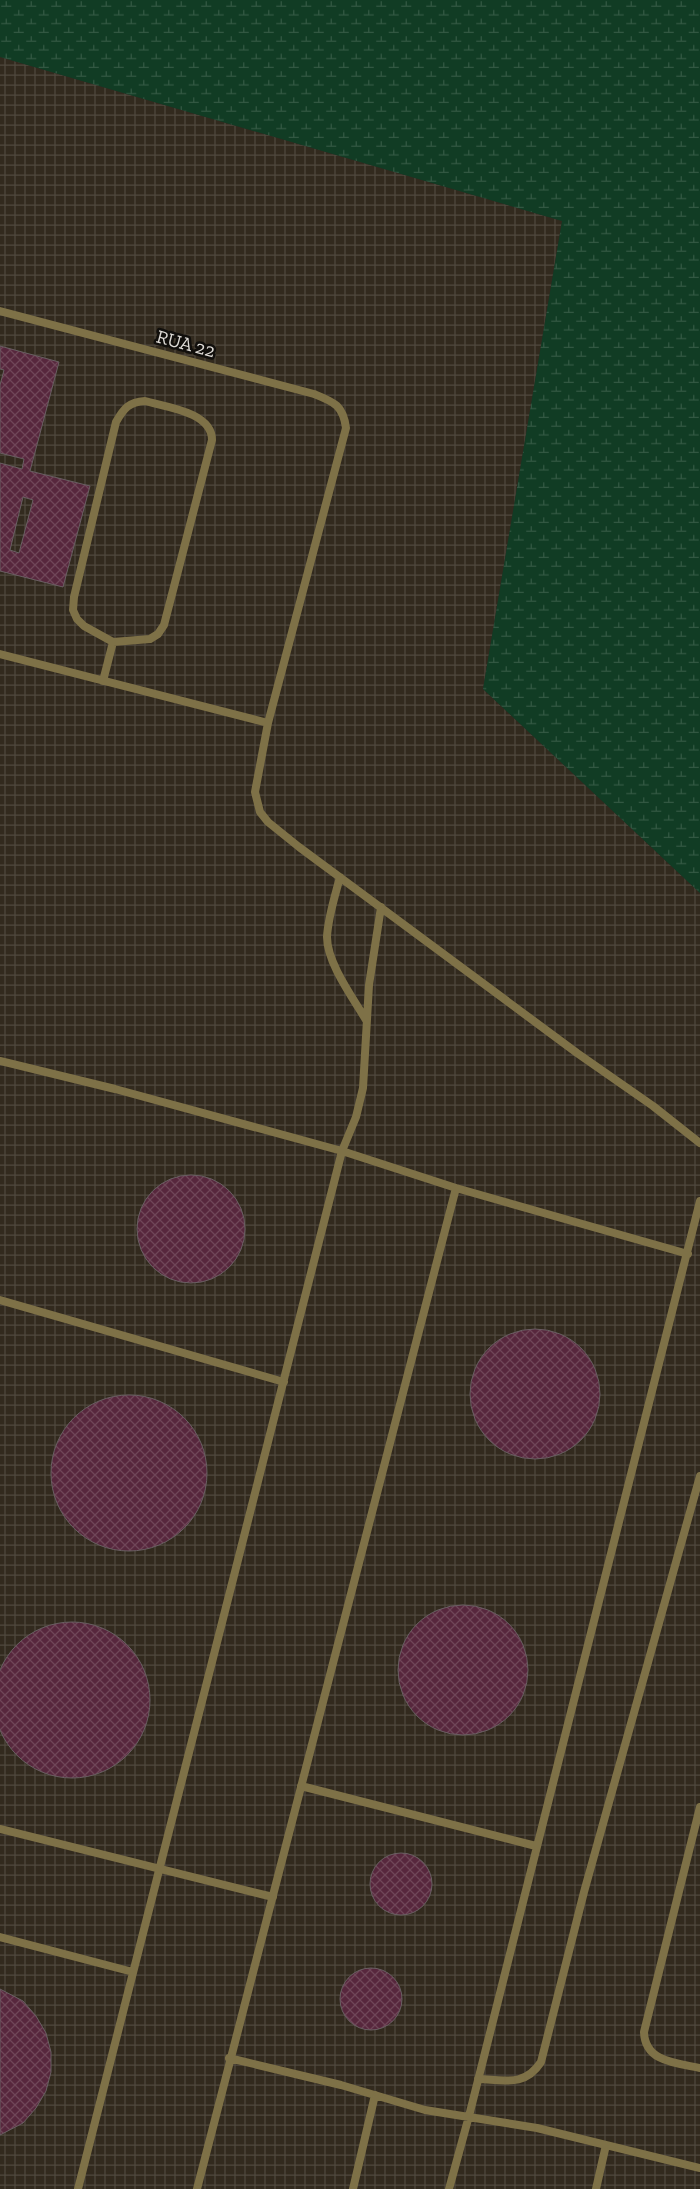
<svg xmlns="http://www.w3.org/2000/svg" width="700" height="2189" font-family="'Zilla Slab',serif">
	<defs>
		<pattern id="industrial-grid" width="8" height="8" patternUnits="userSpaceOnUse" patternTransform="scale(1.25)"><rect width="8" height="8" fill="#322a1e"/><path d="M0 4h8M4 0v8" fill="none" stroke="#4f483e"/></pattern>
		<pattern id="wetland-marsh" width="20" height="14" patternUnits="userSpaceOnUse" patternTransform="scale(1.25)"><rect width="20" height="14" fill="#113c24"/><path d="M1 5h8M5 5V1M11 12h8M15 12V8" fill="none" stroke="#335843"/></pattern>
		<pattern id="building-cross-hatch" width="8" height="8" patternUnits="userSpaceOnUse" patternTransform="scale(1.25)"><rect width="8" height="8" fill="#57273d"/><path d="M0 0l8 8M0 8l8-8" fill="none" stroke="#6f4658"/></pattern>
	</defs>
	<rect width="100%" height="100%" fill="#2a251f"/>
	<path fill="url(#industrial-grid)" d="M0,57L562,221L483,689L700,893V2189H0Z"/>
	<path fill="url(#wetland-marsh)" d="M0,0H700V893L483,689L562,221L0,57Z"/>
	<path fill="url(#building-cross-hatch)" stroke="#695f62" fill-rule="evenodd" d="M0,346L59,362L30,471L90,486L63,587L0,571V463L22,469L24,459L0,453V385L4,370L0,369ZM23,497L33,500L19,553L10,550Z
		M137 1229a54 54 0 1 1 108 0a54 54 0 1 1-108 0Z
		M470 1394a65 65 0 1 1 130 0a65 65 0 1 1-130 0Z
		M51 1473a78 78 0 1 1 156 0a78 78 0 1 1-156 0Z
		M398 1670a65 65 0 1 1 130 0a65 65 0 1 1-130 0Z
		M-6 1700a78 78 0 1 1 156 0a78 78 0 1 1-156 0Z
		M370 1884a31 31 0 1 1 62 0a31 31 0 1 1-62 0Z
		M340 1999a31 31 0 1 1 62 0a31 31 0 1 1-62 0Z
		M0,1989L23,2001L36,2016L46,2033L51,2052V2072L46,2091L36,2108L23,2123L0,2135Z"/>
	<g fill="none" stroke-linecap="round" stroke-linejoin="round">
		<path stroke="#7e7147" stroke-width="8" d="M0,311L314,394C334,402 343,405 346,428L268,723L255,792L260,812L268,822L299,847L577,1053L653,1106L700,1143
			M145,401C166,407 212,412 212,440L164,625L158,634L150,639L113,642L84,626L77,619L73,610L74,597L116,422C124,408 129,402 145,401Z
			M0,654L268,723
			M103,681L113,642
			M340,877C335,896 328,917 327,937C327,963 353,998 366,1020
			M0,1061L115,1089L342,1151L456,1188L688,1254
			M0,1300L284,1382
			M301,1786L536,1846
			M700,1807L644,2032C645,2062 676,2063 700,2068
			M0,1829L273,1897
			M0,1937L133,1972
			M229,2058L341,2085L425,2110L537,2128L700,2168
			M478,2079C504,2080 525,2087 541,2062L584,1892L700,1476
			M78,2189L342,1151L356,1117L363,1088L369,985L381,907
			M197,2189L456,1188
			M353,2189L375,2095
			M449,2189L469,2116L700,1201
			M596,2189L606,2145"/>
	</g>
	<g text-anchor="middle" stroke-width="5" stroke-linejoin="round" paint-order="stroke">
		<g font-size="19" fill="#dedbd6" stroke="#110f0c">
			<text transform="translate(186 343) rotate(15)" y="7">RUA 22</text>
		</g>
	</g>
</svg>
